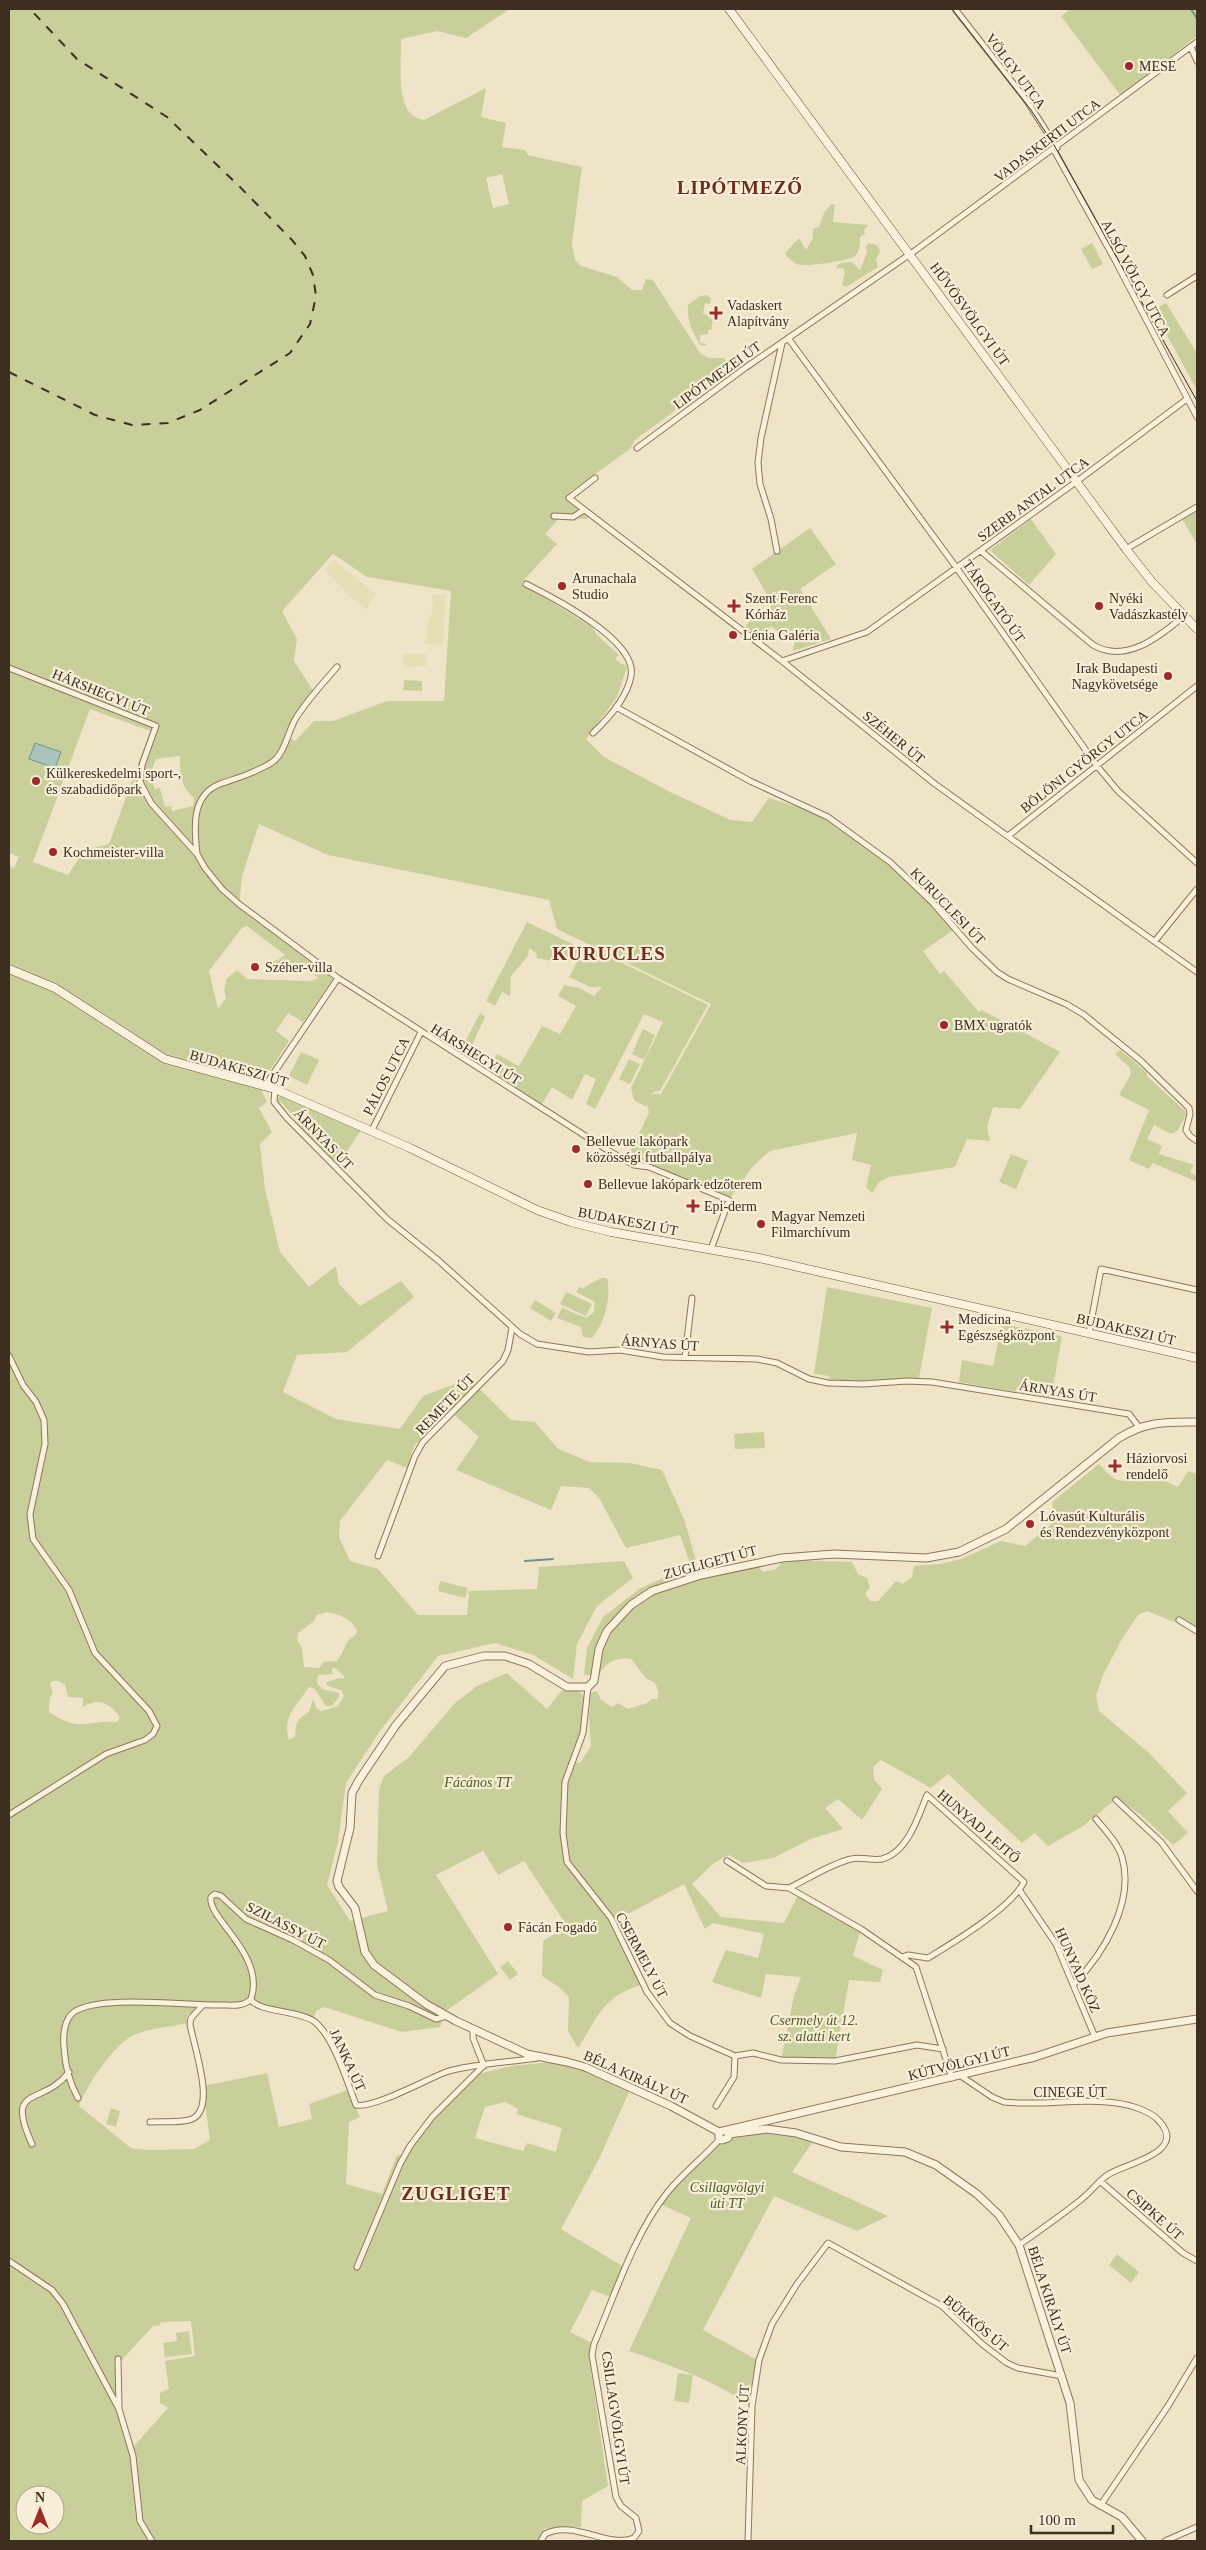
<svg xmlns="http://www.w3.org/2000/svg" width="1206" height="2550" font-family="'Times New Roman',serif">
	<rect width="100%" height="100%" fill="#f0e4c8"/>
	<path fill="#e6deb5" d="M334,560L376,594L366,609L350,597L324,571Z
		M432,595H446L443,645L425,644L427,625L433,609Z
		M403,654H426V666L403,667Z"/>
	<path fill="#c9cf9b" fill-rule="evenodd" d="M9,9H505L507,11L466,38L437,31L401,39C402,63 393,117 424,120L486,88L481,117L506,123L502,147L525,150L528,155L582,167L572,243L575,260L581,266L617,277L632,290H642L646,279L653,280L700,353L708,358H724L732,369L635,440L630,449L570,492L572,499L592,514L587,519L559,518L545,534L557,544L521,583L592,627L597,635L619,655L615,659L627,667L617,697L586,739L604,757L672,793L731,820L752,822L769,798L821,814L890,862L955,929L923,951L940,974L944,971L979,1012L982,1010L1060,1052L1020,1109L993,1107L987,1127L990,1141L967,1139L955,1167L889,1177L879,1182L872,1193L866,1187L871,1165L852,1160L857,1133L770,1151L753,1166L729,1200L721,1194L627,1158L649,1113L647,1102V1107L634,1100L631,1088L663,1022L644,1014L595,1109L586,1104L596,1079L585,1074L572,1100L552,1087L542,1104L488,1070L497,1054L519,1066L542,1026L560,1034L576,1006L558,996L564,985L579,988L594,996L602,987H590L569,977L586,945L708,1005L660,1091L653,1092L651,1096L653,1094H661L711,1004L557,929L549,900L328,855L259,824L242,876L239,907L333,979L303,1022L288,1013L276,1031L289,1041L262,1082V1092L267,1102L259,1108L272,1132L260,1144L265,1189L280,1252L309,1287L336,1266L339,1284L360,1306L401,1281L414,1297L347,1352L297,1355L283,1392L336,1419L400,1429L423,1396L455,1384L473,1382L511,1420L535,1422L558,1449L590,1462L630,1463L662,1470L684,1519L697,1564L691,1566L680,1535L626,1548L599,1498L589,1488L561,1486L551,1510L456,1470L479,1437L449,1410L414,1446L407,1468L387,1460L340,1521L339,1537L350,1561L378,1569L418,1615H467L469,1591L537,1589L539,1567L624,1561L633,1578L597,1606L577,1644L573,1679L533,1655L495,1643L438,1656L380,1731L346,1783L338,1842L327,1885L350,1921L388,1911L377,1865L379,1789L384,1776L409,1757L455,1703L477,1686L507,1673L547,1709L562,1690L579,1692L585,1697L579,1738L568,1768L571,1762L580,1763L591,1746L589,1718L591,1693L597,1691L601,1700L612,1707L618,1703L628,1709L647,1703L652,1699H657L659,1693L655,1683L646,1678L631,1659C616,1657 606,1662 599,1675H584L587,1648L603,1617L639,1589L670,1575L701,1576L756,1564L763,1572L776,1569L784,1560L852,1562L858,1574L867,1578L870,1587L865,1594L870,1601H878L896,1581L903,1584L912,1577L914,1566L940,1564L961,1559L1001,1541L1025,1546L1055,1521L1052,1502L1099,1464C1121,1488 1119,1480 1148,1477C1157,1476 1169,1483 1178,1487L1188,1471L1197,1474V1631L1147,1611L1138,1615L1122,1639L1103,1675L1096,1696L1099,1711L1148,1752L1187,1793L1168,1811L1188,1833L1173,1845L1141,1815L1117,1798L1083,1826L1048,1846L1035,1833L1022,1843L948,1774L931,1788L881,1760L873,1767L874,1779L882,1789L862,1820L838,1799L825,1808L843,1829L811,1839L773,1858L743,1863L729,1855L714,1863L692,1884L721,1917L784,1923L798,1895L861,1929L853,1956L883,1970L880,1982L849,1980L835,2061L781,2060L794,1996L801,1977L766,1974L761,1998L712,1982L726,1950L758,1958L764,1934L713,1923L705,1929L684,1884L613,1922L641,1985C602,1997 599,2016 578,2048L568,2031L569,1997L559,1987L542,1976L543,1941L567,1926L524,1861L498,1875L483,1851L436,1875L498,1974L446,2011L440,2027L402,2032L324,2007L316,2011L313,2021L252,2000L240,2003L193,2004L197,2008L191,2014H188L186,2019L189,2020L188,2023C171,2027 147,2028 132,2036C114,2045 86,2086 79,2106L131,2148L148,2150L194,2149L210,2140L203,2086L267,2073L279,2127L312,2119L309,2104L348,2090L360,2117L349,2122L346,2184L382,2194L397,2155L406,2157L425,2129L478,2074L511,2066L552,2062L584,2070L629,2092L598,2161L561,2229L624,2267L611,2297L592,2290L570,2332L592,2343L589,2358L608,2486L582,2501L581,2527L544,2529L538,2541H9V866L14,868L19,857L9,853ZM502,174L509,204L493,208L486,178ZM333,554L367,577L451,591L444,701H387L333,721H314L295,741L289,738L295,720L314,692L294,661L297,639L282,611ZM90,709L150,731L109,844L84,850L68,875L33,862ZM180,756C180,773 180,787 194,798L193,806L172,811L171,806L165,807L160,788L155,789L150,774L156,759ZM247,926L285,955L278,960L266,963L267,972H282L300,966L319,978L311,981L247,979L237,970L227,978L224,990L226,998L218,1009L209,971L242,928ZM327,1612C339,1614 352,1619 357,1631C355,1637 352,1636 348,1641C344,1647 342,1655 337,1661L324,1662L319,1668L304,1667L302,1648L297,1640L298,1633L314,1621L317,1615ZM332,1668H335L344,1676V1679L339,1678L326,1682L328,1686L341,1690L344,1696L338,1706L322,1711L317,1709L313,1699L309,1712L300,1718L296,1725L295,1737L289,1740C282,1715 297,1706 309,1687L315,1689L326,1706H332L339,1697V1693L322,1689L317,1683L318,1675L333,1674ZM53,1681H59L65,1685L68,1697L83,1698V1707C98,1697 111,1703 120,1718L117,1722C86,1720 81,1733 49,1712L50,1697L53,1694L50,1683ZM505,2102L518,2109L516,2114L562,2128L556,2152L527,2143L523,2151L475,2138L485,2107ZM191,2321L195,2356L165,2361L169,2389L160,2393V2403L168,2408L134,2446L122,2410L121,2361L153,2326H159L161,2322ZM25,2495H55V2525H25Z
		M1071,9H1197V36L1121,96L1061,16Z
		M831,204L835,205L833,222L869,225L864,230L865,234L860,237C860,244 860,251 855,256C850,261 808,266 800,265C794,263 788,259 785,253L799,238L806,250L813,238V229L819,227L824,213Z
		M869,243L877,245L880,251L876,259L878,267L846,287L842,285L845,272L843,268L837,269L836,266L841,263L852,262L860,270L867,252L866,246Z
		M1092,243L1103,264L1092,269L1081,249Z
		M707,295L711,299L710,304L705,303L703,314L711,315L710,319H713L711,330H708V334L700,335V343L707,344L705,346L700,345C692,331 687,321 688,305L700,296Z
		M1166,303L1197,353V390L1153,310Z
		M1197,511V544L1182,519Z
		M1031,519L1056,554L1029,585L990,550Z
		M810,528L836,564L800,589L831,639L793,651L795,639L789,634L784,636L771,626L760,639L745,627L752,618L773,605L752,569Z
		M404,680L422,681V691L403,690Z
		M527,922L581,948L574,960L557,962L537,958L536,953L529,948L528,956L511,976L510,996L502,992L495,1006L486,1001Z
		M480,1013L485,1017L467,1056L460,1052Z
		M643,1029L655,1035L644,1060L632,1054Z
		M1120,1050L1147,1072V1076L1185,1111L1186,1115L1178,1130L1171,1134L1154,1125L1147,1139L1162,1146L1159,1154L1194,1165L1190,1172L1197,1176V1182L1153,1163L1149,1169L1129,1160L1149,1110L1119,1095L1131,1074L1130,1068L1115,1054Z
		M301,1052L319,1060L307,1085L289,1076Z
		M629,1059L640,1064L630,1084L619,1079Z
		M281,1095L361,1130L338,1165L296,1123L298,1121L280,1101L279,1103L276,1100Z
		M1011,1154L1028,1161L1016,1189L999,1182Z
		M601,1278H607C612,1297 604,1324 592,1338L583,1337L581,1327L557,1318L562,1308L586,1318L594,1312L595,1302L576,1292L579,1287L583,1288Z
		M827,1287L932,1308L919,1378L859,1382L829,1381V1376L814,1374Z
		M566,1292L592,1304L586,1316L560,1304Z
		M535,1300L556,1313L551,1321L530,1308Z
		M1002,1324L1062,1336L1051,1398L959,1382L962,1360L993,1366Z
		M764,1432L765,1448L735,1449L734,1434Z
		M440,1581L468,1588L465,1598L438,1591Z
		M508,1961L518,1974L510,1980L500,1967Z
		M111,2108L120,2111L116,2127L106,2124Z
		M767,2129L814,2140L792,2172L888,2216L857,2231L774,2196L703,2330L757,2360L750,2406C713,2379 671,2366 629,2351L691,2218L660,2204L724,2135Z
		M1117,2254L1139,2272L1131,2283L1109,2265Z
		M189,2331L192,2354L165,2357L163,2343L177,2341L176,2333Z
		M678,2373L693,2375L689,2403L674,2401Z"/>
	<path fill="#a9c4bc" stroke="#6f938a" d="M35,743L61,752L55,768L29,759Z"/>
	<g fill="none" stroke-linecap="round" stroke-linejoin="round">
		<path stroke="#6f938a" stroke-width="2" d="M1191,9L1197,19
			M525,1561L553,1559"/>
		<g stroke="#8d765c" stroke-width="7">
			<path id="minor" d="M955,9L1027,101L1057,148
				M1191,47L1197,61
				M1054,150L1115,260L1197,417
				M1167,295L1197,276
				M788,338L956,567L1097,766L1118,791L1197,863
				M637,448L745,368L916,250L1197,42
				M595,478L569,498L782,661L935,784L1197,972
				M554,516L573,517L584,510
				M1126,549L1197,507
				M777,551L771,519L760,484L758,463L761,438L782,343
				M981,551L1093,645C1126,664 1159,637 1184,616
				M526,584C552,597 638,641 631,676C627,698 608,719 593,733
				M782,661L867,632L1076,482L1187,399
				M9,668L156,726L142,765L140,782L151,803L197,854L205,868L222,889L239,904L338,978L609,1151L634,1165L649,1167L729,1200L711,1249
				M616,707L750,781L828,817L890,862L933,903L972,948L997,972L1008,979L1066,1004L1083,1014L1141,1061L1189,1108L1190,1114L1186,1130L1190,1136L1197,1141
				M1008,836L1197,686
				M197,854C194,828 191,795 220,784C231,780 242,777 253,772C260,769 270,765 276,759C287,747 288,731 296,718C308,699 323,683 337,667
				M1155,941L1197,889
				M265,1086L338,978
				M275,1089L274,1102L287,1118L387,1219L439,1261L520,1334L537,1344L589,1352L620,1350L663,1357L757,1359L777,1363L809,1379L828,1383L863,1384L907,1381L932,1382L1129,1414L1139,1427
				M372,1130L421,1032
				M1089,1333L1101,1269L1197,1290
				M9,1356L23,1385L36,1402L44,1420L45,1444L30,1514L33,1539L69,1590L95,1653L149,1711L157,1726L153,1734L145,1740L106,1754L9,1815
				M685,1357L692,1298
				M378,1556L415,1456L423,1442L503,1361L508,1350L512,1328
				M1179,1620L1197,1631
				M588,1687L583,1733L565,1782L563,1833L567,1862L611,1918L647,1992L670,2023L690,2036L735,2056L753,2053L781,2060L835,2061L917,2045L943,2049
				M1116,1800L1161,1842L1197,1891
				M727,1861L766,1886L789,1888
				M1020,1891L1056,1944L1095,2037
				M902,1957L908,1955L928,1958C954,1942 1011,1908 1024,1882L927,1795C918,1817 908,1852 882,1859C871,1861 861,1856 851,1859C830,1864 808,1879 789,1888L861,1929L916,1967L952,2078
				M1074,1984C1104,1953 1135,1902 1122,1857C1117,1842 1105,1830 1096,1819
				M251,1999C256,2012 300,2010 315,2022C334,2038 347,2081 356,2105C373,2109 427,2079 446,2072C469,2064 511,2062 537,2058
				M473,2029V2038L484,2066
				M961,2076L992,2097L1004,2102C1038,2106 1073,2099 1107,2102C1123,2103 1150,2109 1160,2122C1188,2154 1121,2164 1106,2176C1096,2184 1088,2195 1078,2202C1059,2217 1039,2231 1019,2245
				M78,2098C70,2084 65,2064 64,2047C63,2036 64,2019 74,2012C100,1994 188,2006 222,2005C231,2005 244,2007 251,1999C266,1954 207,1919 211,1897L215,1894L221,1896L246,1919L293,1940L329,1960L375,1995L409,2006L436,2019L447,2016
				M716,2106L734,2077L735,2056
				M150,2122C162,2121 177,2123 189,2120C219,2113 193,2045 190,2024L191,2018L202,2006
				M32,2144C4,2083 43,2107 69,2072
				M1100,2181L1183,2253L1197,2261
				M9,2261L52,2290L63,2304L119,2409L133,2456L140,2521L152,2541
				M357,2267L400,2164L410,2146L432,2117L483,2066
				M118,2359L119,2408
				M1100,2506L1168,2406L1197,2358
				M541,2541L545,2534C575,2519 607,2549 634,2538L639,2531L636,2518L621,2506L616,2497L592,2355L594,2344C614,2297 635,2232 667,2193C681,2175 704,2157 720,2139
				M748,2541L752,2406L759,2360L772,2324L797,2284L828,2243L942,2306L982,2344L1007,2363L1018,2368L1062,2376
				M1165,2541L1197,2527"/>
		</g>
		<g stroke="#8d765c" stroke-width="9">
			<path id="tertiary" d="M719,2132L671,2106L585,2067L567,2062L527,2054L456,2021L426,2004L374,1965L365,1952L355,1908L339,1887L337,1881L350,1828L352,1793L359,1780L396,1725L445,1666L484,1656H505L529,1664L567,1687H588L594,1681L599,1649L607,1631L631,1605L652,1591L701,1575L782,1558L834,1554L926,1558L959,1552L1006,1529L1119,1438C1146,1421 1166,1422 1197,1422
				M719,2132L1035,2057L1107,2033L1197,2019
				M719,2132V2138L722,2140L728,2138L729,2134
				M729,2134L767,2129L796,2133L841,2147L905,2152L936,2165L977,2194L999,2215L1019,2245L1070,2403L1079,2480L1092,2500L1122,2517L1142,2541"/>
		</g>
		<g stroke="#6f573f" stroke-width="9">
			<path id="secondary" d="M729,9L1126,549L1152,582L1197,629
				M9,969L55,988L165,1059L275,1089L410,1148L537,1210L571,1222L611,1232L759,1258L1197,1358"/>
		</g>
		<use href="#minor" stroke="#faf1dc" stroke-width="5"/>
		<use href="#tertiary" stroke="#faf1dc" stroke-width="7"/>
		<use href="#secondary" stroke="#faf1dc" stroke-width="8"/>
		<path stroke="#3d2e20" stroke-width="1" d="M952,9L1031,110L1054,145L1197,401"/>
		<path stroke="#3d2e20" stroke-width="2" stroke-dasharray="9 9" stroke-linecap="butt" d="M9,372L95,415L132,425L168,423L200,410L290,353L310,324L316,296L313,275L305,256L292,240L239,186L167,117L77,59L30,9"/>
	</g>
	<g fill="#9e2a2b" stroke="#f7eed8" stroke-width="2">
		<circle cx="1129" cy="66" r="5"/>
		<path d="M713.5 305.5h5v5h5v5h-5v5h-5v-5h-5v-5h5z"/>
		<circle cx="562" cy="586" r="5"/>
		<path d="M731.5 598.5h5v5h5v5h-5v5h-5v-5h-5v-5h5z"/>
		<circle cx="1099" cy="606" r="5"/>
		<circle cx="733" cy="635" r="5"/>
		<circle cx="1168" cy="676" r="5"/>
		<circle cx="36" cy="781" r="5"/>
		<circle cx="53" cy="852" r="5"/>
		<circle cx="255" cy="967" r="5"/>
		<circle cx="944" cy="1025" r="5"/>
		<circle cx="576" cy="1149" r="5"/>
		<circle cx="588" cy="1184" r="5"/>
		<path d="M690.5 1198.5h5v5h5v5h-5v5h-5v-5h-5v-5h5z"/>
		<circle cx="761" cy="1224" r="5"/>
		<path d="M944.5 1319.5h5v5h5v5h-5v5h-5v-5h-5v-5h5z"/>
		<path d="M1112.5 1458.5h5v5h5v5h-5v5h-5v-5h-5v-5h5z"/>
		<circle cx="1030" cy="1524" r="5"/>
		<circle cx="508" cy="1927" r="5"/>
	</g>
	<g text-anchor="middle" stroke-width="4.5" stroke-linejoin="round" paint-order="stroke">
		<g font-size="14" fill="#3d2e20" stroke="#f7eed8" text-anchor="start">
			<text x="1139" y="71">MESE</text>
			<text x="727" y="310">Vadaskert<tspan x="727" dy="16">Alapítvány</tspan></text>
			<text x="572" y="583">Arunachala<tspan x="572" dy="16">Studio</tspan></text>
			<text x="745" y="603">Szent Ferenc<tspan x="745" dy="16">Kórház</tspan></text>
			<text x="1109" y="603">Nyéki<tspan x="1109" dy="16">Vadászkastély</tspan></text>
			<text x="743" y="640">Lénia Galéria</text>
			<text x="1158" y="673" text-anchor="end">Irak Budapesti<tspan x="1158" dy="16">Nagykövetsége</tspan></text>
			<text x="46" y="778">Külkereskedelmi sport-,<tspan x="46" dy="16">és szabadidőpark</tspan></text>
			<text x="63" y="857">Kochmeister-villa</text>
			<text x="265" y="972">Széher-villa</text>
			<text x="954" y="1030">BMX ugratók</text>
			<text x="586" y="1146">Bellevue lakópark<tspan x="586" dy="16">közösségi futballpálya</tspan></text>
			<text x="598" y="1189">Bellevue lakópark edzőterem</text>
			<text x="704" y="1211">Epi-derm</text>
			<text x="771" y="1221">Magyar Nemzeti<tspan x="771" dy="16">Filmarchívum</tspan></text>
			<text x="958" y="1324">Medicina<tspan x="958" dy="16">Egészségközpont</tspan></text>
			<text x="1126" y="1463">Háziorvosi<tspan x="1126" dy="16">rendelő</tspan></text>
			<text x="1040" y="1521">Lóvasút Kulturális<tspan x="1040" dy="16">és Rendezvényközpont</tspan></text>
			<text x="518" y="1932">Fácán Fogadó</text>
		</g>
		<g font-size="14" fill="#3d2e20" stroke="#f7eed8">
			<text transform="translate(1016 71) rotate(53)" y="5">VÖLGY UTCA</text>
			<text transform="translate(1047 140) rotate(-37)" y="5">VADASKERTI UTCA</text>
			<text transform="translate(1136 278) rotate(62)" y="5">ALSÓ VÖLGY UTCA</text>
			<text transform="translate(970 314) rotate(54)" y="5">HŰVÖSVÖLGYI ÚT</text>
			<text transform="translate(717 375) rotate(-36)" y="5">LIPÓTMEZEI ÚT</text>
			<text transform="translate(1033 499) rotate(-36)" y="5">SZERB ANTAL UTCA</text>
			<text transform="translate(994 601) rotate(55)" y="5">TÁROGATÓ ÚT</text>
			<text transform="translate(101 692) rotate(22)" y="5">HÁRSHEGYI ÚT</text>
			<text transform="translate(894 737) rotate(39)" y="5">SZÉHER ÚT</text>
			<text transform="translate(1084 761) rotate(-38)" y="5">BÖLÖNI GYÖRGY UTCA</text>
			<text transform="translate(948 906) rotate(46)" y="5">KURUCLESI ÚT</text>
			<text transform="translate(476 1054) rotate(32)" y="5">HÁRSHEGYI ÚT</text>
			<text transform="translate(239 1068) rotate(16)" y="5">BUDAKESZI ÚT</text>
			<text transform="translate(386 1076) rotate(-63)" y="5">PÁLOS UTCA</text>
			<text transform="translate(324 1139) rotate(46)" y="5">ÁRNYAS ÚT</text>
			<text transform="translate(628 1221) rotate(11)" y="5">BUDAKESZI ÚT</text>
			<text transform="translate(1126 1329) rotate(13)" y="5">BUDAKESZI ÚT</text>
			<text transform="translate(660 1343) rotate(4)" y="5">ÁRNYAS ÚT</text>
			<text transform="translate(1058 1391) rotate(9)" y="5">ÁRNYAS ÚT</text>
			<text transform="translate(445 1404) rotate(-46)" y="5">REMETE ÚT</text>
			<text transform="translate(710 1562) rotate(-15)" y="5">ZUGLIGETI ÚT</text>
			<text transform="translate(979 1826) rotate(41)" y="5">HUNYAD LEJTŐ</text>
			<text transform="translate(286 1925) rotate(27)" y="5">SZILASSY ÚT</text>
			<text transform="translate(642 1955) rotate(62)" y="5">CSERMELY ÚT</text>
			<text transform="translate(1078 1970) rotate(66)" y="5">HUNYAD KÖZ</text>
			<text transform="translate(348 2060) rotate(65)" y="5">JANKA ÚT</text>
			<text transform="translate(959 2063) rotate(-14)" y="5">KÚTVÖLGYI ÚT</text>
			<text transform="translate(636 2077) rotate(24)" y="5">BÉLA KIRÁLY ÚT</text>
			<text x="1070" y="2097">CINEGE ÚT</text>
			<text transform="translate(1155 2214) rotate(41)" y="5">CSIPKE ÚT</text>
			<text transform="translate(1050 2300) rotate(72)" y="5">BÉLA KIRÁLY ÚT</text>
			<text transform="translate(976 2323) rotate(40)" y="5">BÜKKÖS ÚT</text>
			<text transform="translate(616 2418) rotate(82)" y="5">CSILLAGVÖLGYI ÚT</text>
			<text transform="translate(742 2425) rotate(-87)" y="5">ALKONY ÚT</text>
		</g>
		<g font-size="14" font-style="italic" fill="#4d5a26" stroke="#f7eed8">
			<text x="478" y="1787">Fácános TT</text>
			<text x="814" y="2025">Csermely út 12.<tspan x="814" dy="16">sz. alatti kert</tspan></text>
			<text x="727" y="2192">Csillagvölgyi<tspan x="727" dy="16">úti TT</tspan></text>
		</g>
		<g font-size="19" font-weight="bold" letter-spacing="1" fill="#6b2e1e" stroke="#f7eed8">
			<text x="740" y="194">LIPÓTMEZŐ</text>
			<text x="609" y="960">KURUCLES</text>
			<text x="456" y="2200">ZUGLIGET</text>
		</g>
	</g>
	<rect width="1206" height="2550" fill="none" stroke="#3d2e20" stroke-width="20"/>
	<g transform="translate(40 2510)"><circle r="24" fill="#f7eed8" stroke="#ada18e"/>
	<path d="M0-4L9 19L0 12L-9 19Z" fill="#9e2a2b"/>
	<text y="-8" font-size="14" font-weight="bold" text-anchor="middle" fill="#3d2e20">N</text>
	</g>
	<path d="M1031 2525v8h82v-8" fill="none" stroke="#3d2e20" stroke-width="2.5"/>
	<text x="1038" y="2525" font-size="15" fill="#3d2e20" stroke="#f7eed8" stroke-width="4" paint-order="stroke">100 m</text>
</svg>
